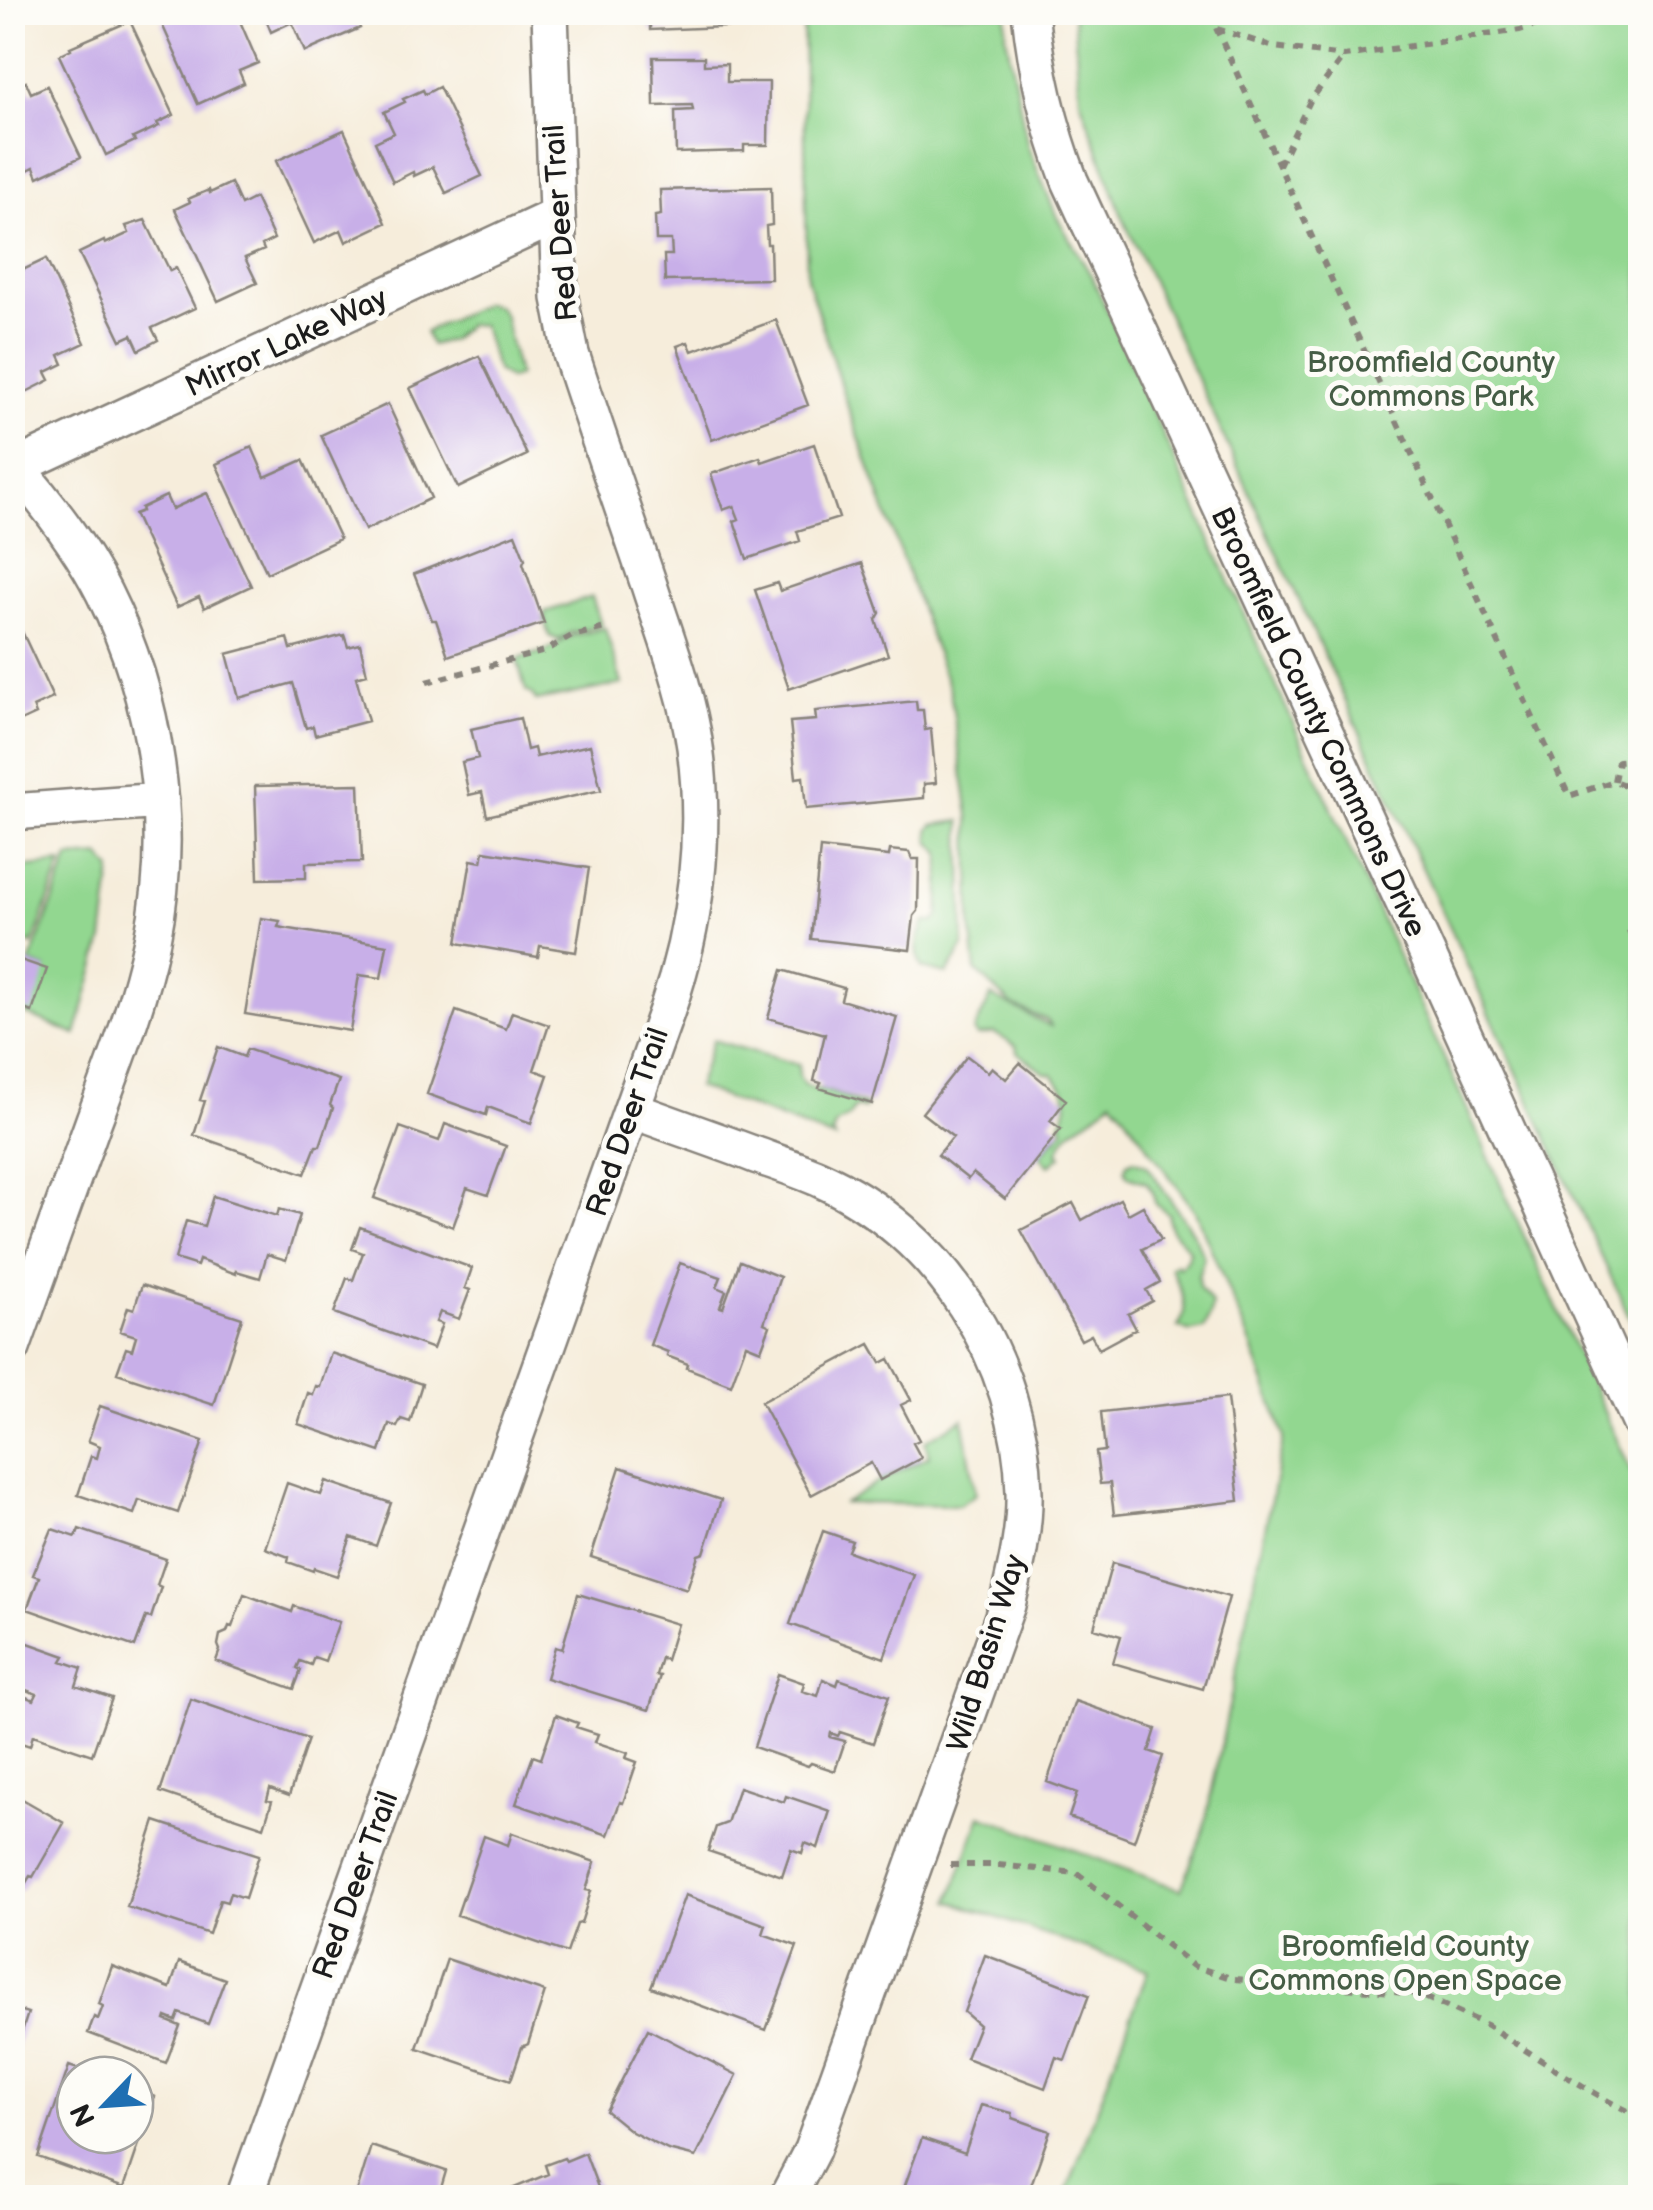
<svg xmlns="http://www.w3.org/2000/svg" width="1653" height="2210" font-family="'Balsamiq Sans',sans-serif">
	<rect width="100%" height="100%" fill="#fdfcf7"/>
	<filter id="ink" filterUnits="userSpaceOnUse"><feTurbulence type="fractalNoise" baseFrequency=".01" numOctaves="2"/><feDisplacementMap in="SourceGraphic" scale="20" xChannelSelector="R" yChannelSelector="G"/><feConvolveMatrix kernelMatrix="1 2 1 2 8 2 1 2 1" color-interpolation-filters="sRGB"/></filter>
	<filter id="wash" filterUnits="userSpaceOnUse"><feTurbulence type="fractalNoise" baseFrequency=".0048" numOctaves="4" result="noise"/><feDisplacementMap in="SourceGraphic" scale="40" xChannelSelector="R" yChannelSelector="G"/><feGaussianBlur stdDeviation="2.25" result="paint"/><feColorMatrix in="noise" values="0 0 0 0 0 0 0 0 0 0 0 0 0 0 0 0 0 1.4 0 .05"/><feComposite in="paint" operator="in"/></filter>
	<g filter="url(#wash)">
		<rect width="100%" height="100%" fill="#f6eddb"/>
		<path fill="#92d790" stroke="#577a56" stroke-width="2.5" d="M803,13H1006V36L1028,147L1057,217L1092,277L1563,1322L1640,1490V2197H1065L1148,1970L950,1901L981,1815L1181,1890L1204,1829L1284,1436L1250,1342L1195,1211L1122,1111L1112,1099C1106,1105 1100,1112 1093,1116C1076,1127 1066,1130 1058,1152L1061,1156L1049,1166L1040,1155L1064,1129L1061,1124C1070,1100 1070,1094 1052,1074L1045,1073L1017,1052L1016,1046L994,1033L977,1036L974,1031L991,996L1052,1027L1047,1020L1013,1006L976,971L971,924L969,815L950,691L846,402L807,278Z
			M1073,13H1640V1340L1121,214L1080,99Z
			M485,303L497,306L504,315L518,376L509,379L497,371L482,325L468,324L451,340L431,345L425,332Z
			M592,597L601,625L570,633L559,640L549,636L544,618L545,612Z
			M605,628L622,684L536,701L532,694L526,691L517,659L545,651L572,636Z
			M961,821L964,947L947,974L922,968C914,951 918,938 925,922H934L939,917L941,853L930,842L929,830L933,825Z
			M100,856L112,870L103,940L76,1035L21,1012L22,1008L46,969L30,963L69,858Z
			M62,863L33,944L13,940V869Z
			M713,1040L799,1065C796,1092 816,1087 833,1093C844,1097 855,1102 866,1106L864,1109L855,1107L849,1117L836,1124L832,1134L835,1139L697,1087Z
			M1134,1160L1147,1165L1193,1233L1204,1257L1198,1277L1199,1287L1212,1304L1210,1315L1204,1329L1190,1332L1178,1327C1192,1307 1179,1288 1171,1268L1177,1264L1179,1268L1187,1259L1189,1250C1179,1234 1167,1234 1169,1214L1155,1203L1153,1192L1147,1183L1128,1176L1125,1170L1127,1163Z
			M963,1419L976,1494L959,1505L845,1503L880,1481L929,1456L925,1441Z"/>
		<g id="blocks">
			<path fill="#c8afe8" d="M179,12H236L258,63L239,71L244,83L198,104L161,22L180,14Z
				M263,12H353L360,28L305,52L292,22L271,32Z
				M650,12H751V26L650,30Z
				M130,21L174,115L157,123L159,126L133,138L135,141L106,155L59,55L71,49L70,47Z
				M653,57H704V65L727,64V82H769L768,145H744V151L676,153L675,111L693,110L692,105L654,106Z
				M26,82L31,93L47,86L81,157L38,177L34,167L12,178V88Z
				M439,87L482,176L446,193L433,167L414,176L413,172L393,182L375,142L394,133L384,112L405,102L403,99L423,90L425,94Z
				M344,130L386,223L346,242L341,230L314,243L276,161Z
				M231,183L241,205L255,198L274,239L262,245L264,250L245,258L257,283L218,301L175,209L190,202L188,199L209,190L210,193Z
				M771,187L772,225L766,226L767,244H770L771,279L665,281L664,255H672L671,240H656L655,216L661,215L660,190Z
				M145,220L170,271L176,268L195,308L152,328L158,340L139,350L132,335L121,340L79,253L104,241L105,244L129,233L126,226Z
				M46,259L85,343L59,355L63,364L46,372L50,380L26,392L12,363V275Z
				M776,320L808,405L712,440L677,346L688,342L692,351Z
				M479,356L527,455L458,488L410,388Z
				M388,404L431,498L365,530L321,435Z
				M814,444L839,518L797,531L800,541L747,559L734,521L739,519L734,506L723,510L711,474L760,457L762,462Z
				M252,447L265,477L303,460L340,539L267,573L216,464Z
				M207,493L251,586L204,608L199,597L177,607L134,514L142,511L141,508L166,496L172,509Z
				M515,534L525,559L523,563L544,623L448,656L436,620H432L414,574Z
				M862,563L880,613L876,620L888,655L789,689L755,590L777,583L780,591Z
				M12,610L53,698L33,707L36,714L12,725Z
				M344,635L348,647L360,644L367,674L356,677L368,721L315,735L313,726L306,728L293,683L239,698L227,654L288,638L291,649Z
				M916,701L917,710H923L925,730L931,729L936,783L924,784V798L806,809L803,777L796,778L790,722L816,720L815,711Z
				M520,718L527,750L534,748L536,757L590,745L601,790L487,816L482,792L469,795L462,762L478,758L471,729Z
				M359,784L362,862L306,863V878L258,879L255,786Z
				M820,848L889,856L890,850L909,852L912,859H919L918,911L914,916L910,950L811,939Z
				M484,851L589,868L576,952L540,946L538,957L457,943L471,860L482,862Z
				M261,918L280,921L278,927L387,945L381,978L359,975L350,1031L245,1014Z
				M12,957L47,969L32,1012L12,1005Z
				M782,970L844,988L841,1000L897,1017L872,1104L819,1088L821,1083L814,1081L825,1034L768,1018Z
				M456,1011L506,1029L512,1012L549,1025L534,1070L548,1075L531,1123L488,1107L486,1115L427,1094Z
				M218,1047L244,1057L247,1049L339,1080L330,1105L333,1108L320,1146H316L305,1174L194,1135L205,1101L200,1100Z
				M967,1056L988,1072L992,1067L1006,1079L1020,1063L1066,1100L1050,1121L1061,1129L1005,1199L973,1173L968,1179L938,1155L953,1137L922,1113Z
				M445,1124L506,1146L488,1195L467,1188L453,1227L374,1198L400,1127L439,1141Z
				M213,1196L277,1216L279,1209L300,1215L286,1260L267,1254L260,1278L236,1271V1274L199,1260L197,1266L175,1259L186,1221L204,1226Z
				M1120,1199L1128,1214L1143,1206L1161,1240L1142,1249L1160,1282L1146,1290L1152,1301L1128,1314L1136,1329L1099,1349L1091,1335L1081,1340L1021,1230L1073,1203L1082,1220Z
				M360,1227L472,1268L465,1288L470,1290L459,1319L440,1312L436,1322L442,1324L433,1349L334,1313L347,1278L353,1280L363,1253L352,1249Z
				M740,1261L780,1277L764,1323L770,1326L761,1350L746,1344L731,1385L687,1368L688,1364L667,1356L668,1352L650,1345L680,1263L721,1277L717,1287L726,1291L720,1307L723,1308Z
				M142,1285L242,1318L214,1405L117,1373L126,1348L132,1350L136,1336L120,1331L128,1307L134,1309Z
				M870,1344L881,1363L889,1359L911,1400L901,1405L919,1440L913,1443L921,1458L880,1480L871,1463L811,1495L761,1402Z
				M331,1353L422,1384L410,1422L401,1419L397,1427L389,1424L380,1452L298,1424L308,1393L313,1395L316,1386L320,1387Z
				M1227,1398L1239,1501L1114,1515L1110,1483L1100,1484L1096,1452L1105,1451L1101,1412Z
				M100,1406L203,1441L178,1513L139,1500L134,1514L78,1495L91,1456L97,1458L100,1446L88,1441Z
				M620,1467L721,1500L704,1553L698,1555L687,1589L591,1557Z
				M326,1481L391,1503L376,1546L351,1537L337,1576L314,1568L313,1571L288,1562L289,1557L265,1548L287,1483L321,1495Z
				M52,1529L76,1537L79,1529L166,1559L157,1585L161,1587L151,1618L146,1617L135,1647L27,1609L39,1577L33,1575Z
				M823,1531L852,1541L848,1551L914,1575L884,1658L790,1624Z
				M1112,1563L1229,1597L1203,1689L1113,1663L1121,1636L1094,1628Z
				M244,1594L292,1612L294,1606L339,1622L325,1661L314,1657L311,1665L300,1661L297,1668L301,1670L294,1689L216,1661L220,1650L218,1645L220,1635L227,1632L229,1626L232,1627Z
				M578,1594L677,1624L666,1660L661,1658L656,1675L660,1676L649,1710L546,1678L555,1647L562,1649Z
				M17,1639L65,1656L62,1661L82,1668L76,1686L112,1698L92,1755L33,1735L30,1746L12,1740V1709L18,1694L34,1700L37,1694L12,1685V1653Z
				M778,1674L804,1683L802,1691L818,1696L823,1679L837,1685L839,1679L889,1696L873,1743L840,1732L838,1736L831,1733L830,1737L845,1741L835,1771L811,1763L808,1766L754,1747Z
				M191,1699L308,1739L289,1796L270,1789L267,1800L272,1801L264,1827L160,1792Z
				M1075,1701L1156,1729L1149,1751L1163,1756L1134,1841L1069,1817L1077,1793L1047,1782Z
				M556,1715L578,1723L576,1727L598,1734L595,1742L628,1753L626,1758L637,1762L623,1803L620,1802L608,1835L516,1804L533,1756L541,1759Z
				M739,1787L784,1802L786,1796L830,1811L818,1848L805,1843L802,1853L791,1849L782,1876L708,1851L716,1827L727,1823Z
				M12,1793L64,1823L33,1877L30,1876L21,1891L12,1886Z
				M155,1821L259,1855L245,1898L230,1893L227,1902L220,1900L209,1934L127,1907Z
				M512,1833L595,1862L586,1890L591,1891L581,1923L577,1924L567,1953L457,1915L484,1836L508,1845Z
				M685,1895L766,1925L763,1934L797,1946L766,2030L651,1987Z
				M985,1955L1089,1995L1065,2060L1056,2057L1045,2088L966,2058L979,2025L964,2012Z
				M447,1959L545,1992L528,2044L522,2047L511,2080L417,2048Z
				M179,1962L225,1979L208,2024L179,2013L176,2021L166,2017L165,2020L180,2026L166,2063L88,2033L94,2017L98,2019L103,2006L99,2004L112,1966L170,1988Z
				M12,2008L28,2013L13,2059H12Z
				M648,2029L737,2075L696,2157L668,2150L632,2132L606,2111Z
				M69,2066L92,2074L75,2075V2135H135V2089L155,2097L124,2188L38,2157Z
				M981,2105L1012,2113L1013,2118L1050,2131L1031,2185L1035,2186L1031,2198H933L904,2188L922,2138L965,2153Z
				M371,2146L446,2171L438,2198H355Z
				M585,2153L602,2198H490L548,2174L545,2165L564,2158L566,2161Z"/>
		</g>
	</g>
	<g filter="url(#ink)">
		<use href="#blocks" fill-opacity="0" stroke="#89847c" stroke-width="2.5"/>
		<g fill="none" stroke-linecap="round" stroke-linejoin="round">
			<g stroke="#89847c" stroke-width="40">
				<path id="minor" d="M1030,12C1036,71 1049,126 1070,181L1421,940L1640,1422
					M12,463C47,503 80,545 104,593C156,697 176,825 152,940C139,1002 116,1061 94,1120C67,1196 40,1272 12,1348
					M16,467L556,216
					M12,812L161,801
					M632,1110C672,1125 713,1139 753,1154C775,1162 797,1169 818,1178C940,1232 1021,1359 1024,1492C1025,1530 1016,1568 1007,1605L812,2150L787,2198
					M244,2198L667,1010C696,926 707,835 695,747C687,691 666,638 649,585C623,508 596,431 571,354L560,298L550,12"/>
			</g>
			<path stroke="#89847c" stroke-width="6" stroke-dasharray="8 8" stroke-linecap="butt" d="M1216,28L1569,796L1614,781L1640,791
				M1217,29L1274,47L1344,56L1520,30L1577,12
				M1279,165L1310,101L1344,56
				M427,682L545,651L572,636L605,628
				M1614,781L1618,761L1640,759
				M1640,921L1628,928L1640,955
				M950,1865H998L1077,1873L1193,1966L1234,1979L1418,1994L1487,2025L1556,2070L1610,2102L1640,2117"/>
			<use href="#minor" stroke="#fff" stroke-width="35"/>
		</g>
	</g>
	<g text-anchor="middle" stroke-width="10" stroke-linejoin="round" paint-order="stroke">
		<g font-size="30" fill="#1c1c1c" stroke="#fdfcf7">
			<text transform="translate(560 223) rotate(-94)" y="10">Red Deer Trail</text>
			<text transform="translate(286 342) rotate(-25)" y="10">Mirror Lake Way</text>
			<text transform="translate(1319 722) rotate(65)" y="10">Broomfield County Commons Drive</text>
			<text transform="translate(627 1122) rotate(-71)" y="10">Red Deer Trail</text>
			<text transform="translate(986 1653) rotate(-73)" y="10">Wild Basin Way</text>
			<text transform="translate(355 1885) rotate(-70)" y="10">Red Deer Trail</text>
		</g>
		<g font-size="30" fill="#455d45" stroke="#fdfcf7">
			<text x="1431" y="372">Broomfield County<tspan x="1431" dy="34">Commons Park</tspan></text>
			<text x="1405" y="1956">Broomfield County<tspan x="1405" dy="34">Commons Open Space</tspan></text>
		</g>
	</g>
	<rect width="1653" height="2210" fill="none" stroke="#fdfcf7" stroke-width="50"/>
	<g transform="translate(105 2105) rotate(245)"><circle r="48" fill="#fdfcf7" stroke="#a3a29f" stroke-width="2.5"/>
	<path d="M0-8L18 38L0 25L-18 38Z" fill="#1f6fb2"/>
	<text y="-15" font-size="28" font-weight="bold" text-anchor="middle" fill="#1c1c1c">N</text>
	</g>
</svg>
